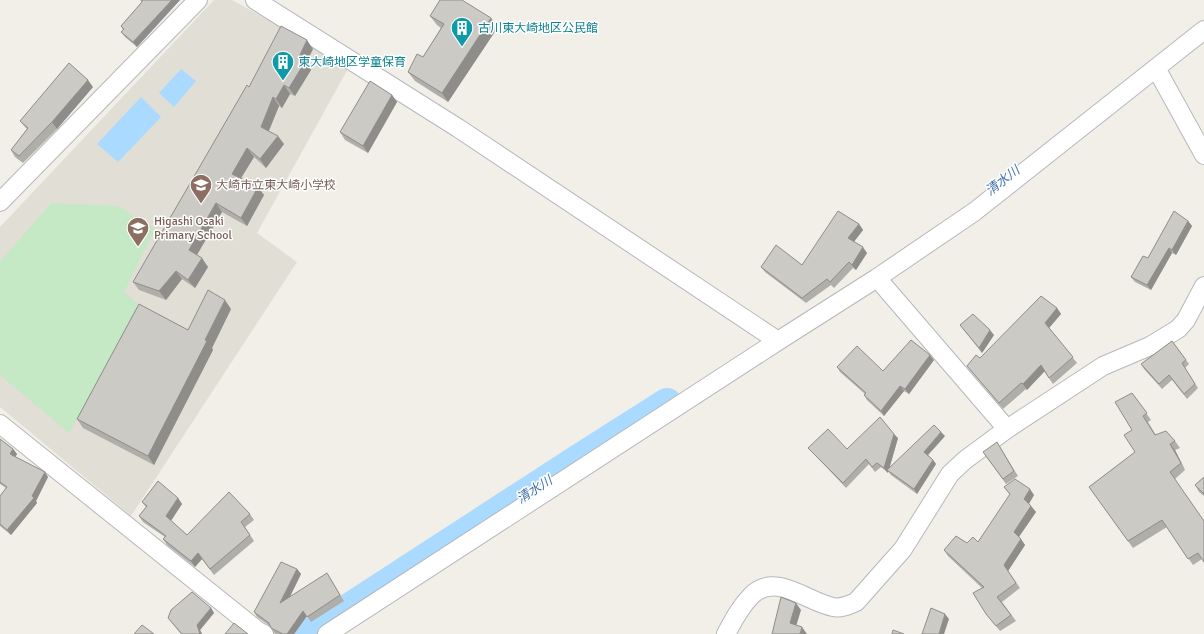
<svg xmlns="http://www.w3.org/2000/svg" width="1204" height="634" font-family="Signika,'Noto Sans JP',sans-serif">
	<rect width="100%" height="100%" fill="#f1efe8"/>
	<path fill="#e1ded6" d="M214,0H232L350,65L257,233L297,262L131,516L0,407V227Z"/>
	<path fill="#c5e8c5" d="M51,203L118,206L155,229L124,292L140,306L69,433L0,375V262Z"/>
	<path fill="#aadaff" d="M181,69L196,81L174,107L159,93Z
		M141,97L161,117L118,162L97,144Z"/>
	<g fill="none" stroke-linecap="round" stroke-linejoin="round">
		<path stroke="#aadaff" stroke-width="30" d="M309,634L577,460L667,403"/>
		<g stroke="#b5b8bc" stroke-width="20">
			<path id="minor" d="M255,0L458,128L778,341
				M1156,68L1204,155
				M0,202L198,0
				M877,278L1007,429
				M0,424L258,631L264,634
				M327,634L778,341L877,278L974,212L1204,30
				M726,634C733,621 740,607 751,596C775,571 807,602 833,607C841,609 849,605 856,602L903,549L950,474L965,460L1007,429L1103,366L1150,346L1178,329L1186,320L1204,286"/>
		</g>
		<use href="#minor" stroke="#fff" stroke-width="18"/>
	</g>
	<path fill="#afaea9" d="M140,0H180L137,47L125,37L121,32L123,30L121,26L142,2Z
		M430,16L498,27L448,102L415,81L408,72L423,57L441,28L437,25Z
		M313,49L306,63L311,70L295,96L290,94L282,108L279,106L269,131L284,144L266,168L254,157L241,178L264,195L247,226L222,212L197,255L208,267L195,288L182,279L166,300L139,290L133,282L249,87Z
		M93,87L57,129L23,163L15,157L11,150L27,129L25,127L20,121Z
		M392,95L397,102L368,153L345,140L340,132Z
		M1188,221L1192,226L1176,255L1172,253L1151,290L1135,282L1131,277Z
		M859,224L863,230L854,242L867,253L856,270L853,268L834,288L831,285L806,303L765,272L761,267L802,265Z
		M1057,308L1061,314L1049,328L1077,363L1053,384L1044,371L1027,390L1026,389L1003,409L971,371L967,366Z
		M231,309L212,348L213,350L154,465L83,428L77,419L188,330Z
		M960,325L994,335L982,353L964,330Z
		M1172,341L1189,364L1185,368L1198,388L1187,399L1172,380L1162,389L1144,369L1141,364Z
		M934,360L909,394L904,391L884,416L867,400L864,395L865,394L840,372L837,367L883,371Z
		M1132,393L1151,420L1148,422L1156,435L1175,441L1180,448L1175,450L1185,470L1175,479L1202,559L1193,565L1167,527L1133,548L1089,487L1135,452L1132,430Z
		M945,436L928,455L933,460L936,464L917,494L891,475L888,471V473L881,467L875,472L869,464L846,488L812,452L808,448L847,449L898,438L889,469Z
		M0,439L13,449L17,454L15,457L48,477L36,501L37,503L11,535L0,526V496L6,488L0,484Z
		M1000,447L1018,476L1006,484L983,452Z
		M1204,477V496L1199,492L1195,485Z
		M1004,487L1034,495L1029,504L1036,512L1019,537L1025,545L1008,571L1020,588L1002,602L1016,621L1000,631L986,614L982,588L948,556L944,550L967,543L978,542L1010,495Z
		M178,498L182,504L171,521L187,535L250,514L254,520L245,527L254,541L214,575L202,559L195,567L167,545L163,539L165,537L143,522L139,516L146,507L142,502Z
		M297,569L301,574L289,598L330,578L344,601L311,622L307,616L294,634H276L274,633L270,626L257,617L254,612Z
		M211,608L214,613L200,630L202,634H181L172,623L168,618Z"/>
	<path fill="#8f8d8a" d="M172,0H180L137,47L133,42Z
		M491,18L498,27L448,102L442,93Z
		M307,40L313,49L306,63L311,70L295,96L289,88L298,59Z
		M88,80L93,87L57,129L52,122Z
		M284,85L290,94L282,108L276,99Z
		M392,95L397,102L368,153L363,146Z
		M273,97L279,106L267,135L261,127Z
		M278,136L284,144L266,168L260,159Z
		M247,148L254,157L238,183L232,174Z
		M258,187L264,195L247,226L241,218Z
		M216,203L222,212L195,258L189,250Z
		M1188,221L1192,226L1176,255L1172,250Z
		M859,224L863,230L852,244L848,238Z
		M863,247L867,253L856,270L852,265Z
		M1169,248L1172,253L1151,290L1147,285Z
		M202,258L208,267L195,288L188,280Z
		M176,271L182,279L166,300L159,291Z
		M225,300L231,309L212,348L213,350L154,465L148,456Z
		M1057,308L1061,314L1049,328L1045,323Z
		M990,330L994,335L982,353L979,348Z
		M930,355L934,360L909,394L905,389Z
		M1041,365L1045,371L1027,390L1023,384Z
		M900,386L904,391L884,416L881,411Z
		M941,432L945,436L927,456L924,452Z
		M894,434L898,438L888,473L884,468Z
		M1170,444L1175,450L1185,470L1181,463Z
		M13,449L17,454L14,459L10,454Z
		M933,460L936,464L917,494L914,489Z
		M45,472L48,477L36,501L37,503L11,535L7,530L32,496Z
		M1030,489L1034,495L1028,505L1024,499Z
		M178,498L182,504L170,522L166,516Z
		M1031,506L1036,512L1018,538L1014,532Z
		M1021,539L1025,545L1008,571L1020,588L1004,565Z
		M198,553L202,559L195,567L191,561Z
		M297,569L301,574L284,609L280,603Z
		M796,603L801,610L795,630L790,623Z
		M211,608L214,613L200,630L202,634H200L197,625Z
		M303,611L307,616L294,634H287Z
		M945,614L949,619L944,634H939Z
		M802,627L807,634H800Z"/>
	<path fill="#cccac5" stroke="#8f8d8a" d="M142,0H172L133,42L121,32L124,29L121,26L142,2Z
		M440,0H462L491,18L442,93L408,72L417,54L423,57L444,24L430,16Z
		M281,26L307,40L298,59L305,62L289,88L284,85L276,99L273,97L261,127L278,136L260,159L247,148L232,174L258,187L241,218L216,203L189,250L202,258L188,280L176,271L159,291L133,282L247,85L249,87Z
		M69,63L88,80L52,122L19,156L11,150L28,128L20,121Z
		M370,81L392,95L363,146L340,132Z
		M838,211L859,224L848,238L863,247L852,265L849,262L830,282L827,279L802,298L761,267L776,245L802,265Z
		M1174,211L1188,221L1172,250L1169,248L1147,285L1131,277L1143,256L1148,258Z
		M208,290L225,300L205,340L207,341L148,456L77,419L139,304L188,330Z
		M1041,296L1057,308L1045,323L1073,357L1049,378L1041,365L1023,384L1021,383L999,403L967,366L976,355L980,358Z
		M973,314L990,330L979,348L960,325Z
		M911,340L930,355L905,389L900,386L881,411L864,395L866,393L837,367L857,346L883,371Z
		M1172,341L1186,360L1182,363L1195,384L1184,394L1169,375L1159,384L1141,364Z
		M1132,393L1147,413L1143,416L1155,435L1166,431L1175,441L1170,444L1181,463L1170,472L1204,521V562L1198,553L1188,559L1162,520L1128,541L1089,487L1135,452L1124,435L1132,430L1115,402Z
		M880,417L894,434L884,468L877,463L872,467L866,459L843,483L808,448L828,429L847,449Z
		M934,425L941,432L924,452L933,460L914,489L887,470Z
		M0,439L13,449L10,454L45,472L32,496L34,498L7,530L0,524V496L7,487L0,482Z
		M997,442L1014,471L1003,479L983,452Z
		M1204,477V494L1195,485Z
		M1015,479L1030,489L1024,499L1031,506L1014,532L1021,539L1004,565L1016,583L997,597L1011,615L996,626L986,614L973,593L984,587L944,550L956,536L967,543L973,537L978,542L1010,494L1004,487Z
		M158,481L178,498L166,516L187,535L229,492L250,514L241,522L250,535L210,569L198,553L191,561L163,539L166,536L139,516L147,506L142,502Z
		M281,562L297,569L280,603L327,573L340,595L307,617L303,611L287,634H283L271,628L269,623L254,612Z
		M192,592L211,608L197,625L200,634H182L168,618L171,610Z
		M781,597L796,603L790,623L802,627L800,634H772Z
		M931,608L945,614L939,634H922Z
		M234,623L248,634H225Z
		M142,625L154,634H134Z
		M893,630L904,634H892Z"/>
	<defs>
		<g id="building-pin" transform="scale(1.15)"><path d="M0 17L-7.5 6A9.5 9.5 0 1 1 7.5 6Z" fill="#0f9aa8" stroke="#fff"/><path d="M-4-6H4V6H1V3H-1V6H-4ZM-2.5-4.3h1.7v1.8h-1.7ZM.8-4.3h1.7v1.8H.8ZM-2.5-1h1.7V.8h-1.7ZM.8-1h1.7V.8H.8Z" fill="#fff"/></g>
		<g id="school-pin" transform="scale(1.15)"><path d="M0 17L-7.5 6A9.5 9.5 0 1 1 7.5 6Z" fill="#8d6e63" stroke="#fff"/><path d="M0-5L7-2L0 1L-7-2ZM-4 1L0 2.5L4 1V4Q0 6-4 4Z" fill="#fff"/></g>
	</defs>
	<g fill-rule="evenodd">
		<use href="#building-pin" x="462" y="28"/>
		<use href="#building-pin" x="283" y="62"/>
		<use href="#school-pin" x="201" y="185"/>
		<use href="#school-pin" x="138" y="228"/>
	</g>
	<g text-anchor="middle" stroke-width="3" stroke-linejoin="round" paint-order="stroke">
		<g font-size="12" fill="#0d838f" stroke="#fff" text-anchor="start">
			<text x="478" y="32">古川東大崎地区公民館</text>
			<text x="298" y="66">東大崎地区学童保育</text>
		</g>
		<g font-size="12" fill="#785e54" stroke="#fff" text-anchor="start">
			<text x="216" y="189">大崎市立東大崎小学校</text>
			<text x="154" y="225">Higashi Osaki<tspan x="154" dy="14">Primary School</tspan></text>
		</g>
		<g font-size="13" font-style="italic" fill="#4174aa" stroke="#fff">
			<text transform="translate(1002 180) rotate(-38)" y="5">清水川</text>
			<text transform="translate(534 489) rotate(-33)" y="5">清水川</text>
		</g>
	</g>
</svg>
